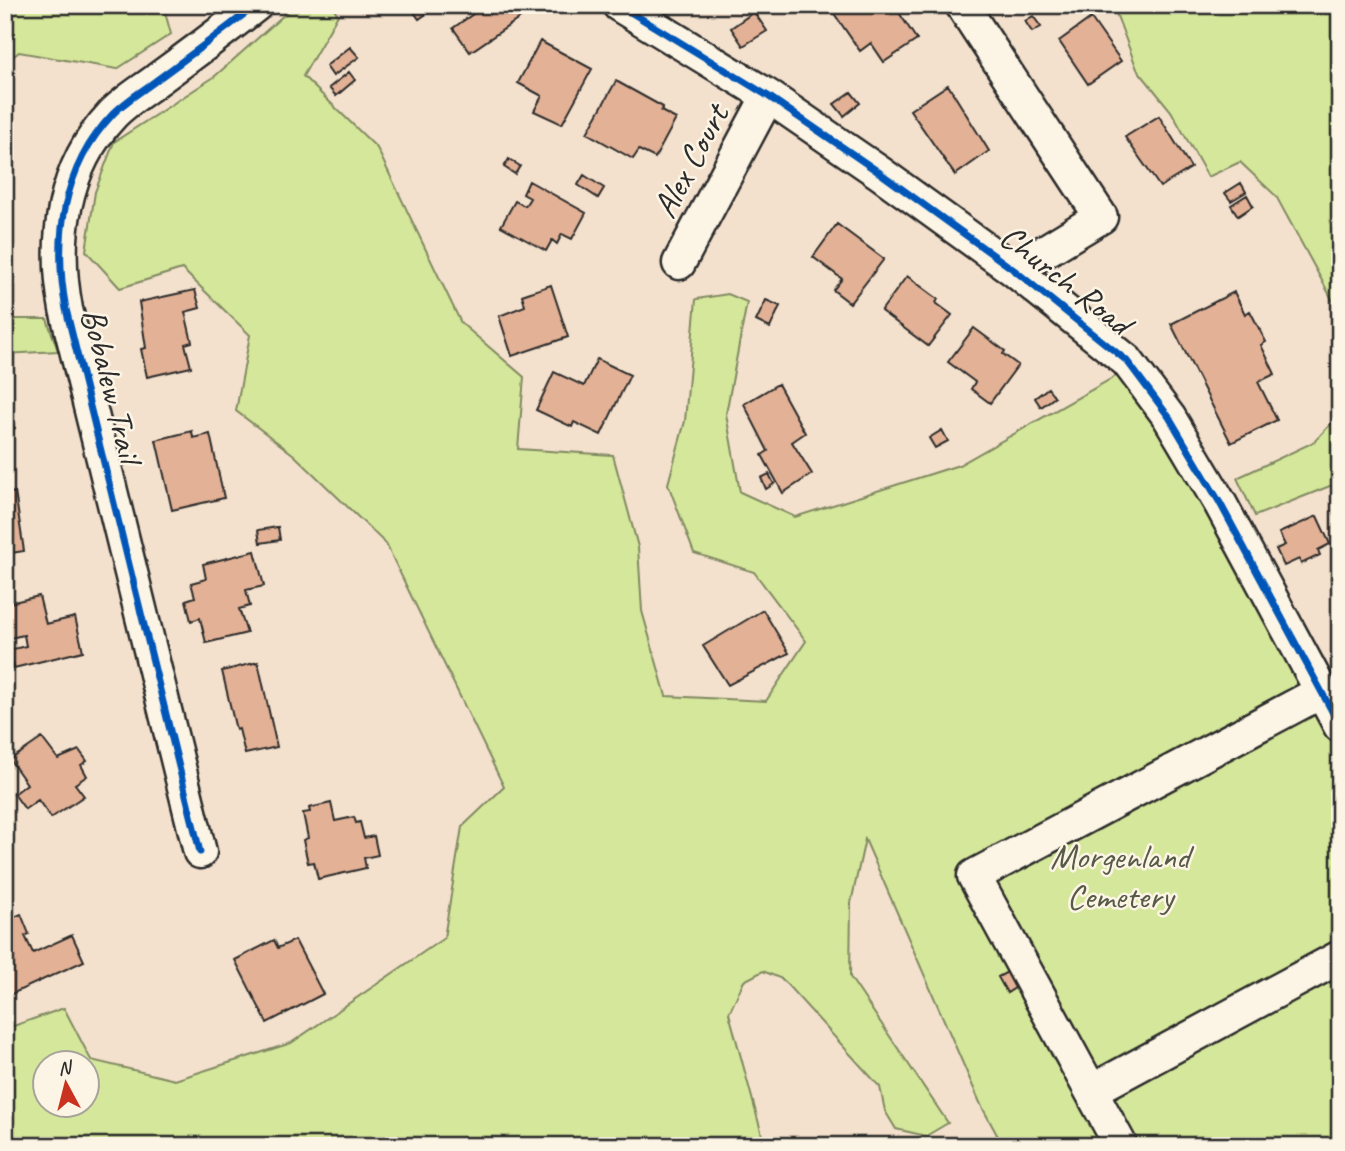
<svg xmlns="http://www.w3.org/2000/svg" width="1345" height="1151" font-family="Caveat,sans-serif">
	<rect width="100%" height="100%" fill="#f4e1cd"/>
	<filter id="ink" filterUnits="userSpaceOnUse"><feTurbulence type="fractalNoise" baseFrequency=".0143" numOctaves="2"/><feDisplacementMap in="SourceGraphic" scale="14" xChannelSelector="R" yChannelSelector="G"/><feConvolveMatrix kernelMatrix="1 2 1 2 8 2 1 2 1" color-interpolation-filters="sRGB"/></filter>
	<g filter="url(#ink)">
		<path fill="#d5e79a" stroke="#808962" stroke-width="2" fill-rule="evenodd" d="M5,5H163L171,34L117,69L19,52L5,63Z
			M295,5H332L338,15L303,76L377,148L461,323L524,377L518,449L613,455L638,547L642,611L666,696L766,701L806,641L754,572L694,553L668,484L685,421L696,299L728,294L747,302L726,414L740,492L795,517L959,465L1118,375L1132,385L1205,509L1340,755V1146H1003L981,1105L865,839L851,903L850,977L948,1123L926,1136L896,1129L885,1111L880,1087L782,979L763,971L744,981L729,1013L765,1146H5V1029L64,1008L91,1060L175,1080L291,1043L444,938L462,827L504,787L386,544L294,455L236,411L250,335L182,269L120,288L86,251L95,192L114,142L214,77ZM46,1064H88V1106H46Z
			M1113,5H1340V314L1276,196L1240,162L1208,177L1171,111L1137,69Z
			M5,319H47L58,351L5,354Z
			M1340,414V482L1255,516L1237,478L1314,442Z"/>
		<path fill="#e3b195" stroke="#2b2b2b" stroke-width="2" d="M409,5H439L419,19Z
			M486,5H533L535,8L470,52L453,28Z
			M843,5H894L917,40L884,62L871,43L860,51L833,12Z
			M754,12L767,31L743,46L731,28Z
			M1033,16L1041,27L1032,32L1025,21Z
			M1091,18L1121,61L1088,84L1059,41Z
			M540,41L592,69L562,124L534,111L542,96L518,83Z
			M350,47L359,57L333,76L326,66Z
			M349,72L355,80L336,96L329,88Z
			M616,81L663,107L661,111L676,119L655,158L639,150L633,159L587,133Z
			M948,85L989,151L955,175L910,110Z
			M851,92L860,103L844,116L834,104Z
			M1159,116L1191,168L1160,187L1125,137Z
			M509,159L520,166L515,174L504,167Z
			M584,175L604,188L598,198L578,185Z
			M529,181L586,213L572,239L562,234L557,244L552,240L546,251L501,226L515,201L525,206L530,198L523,194Z
			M1241,183L1246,192L1231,201L1225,193Z
			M1247,195L1253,206L1238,216L1231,205Z
			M837,224L884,259L850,303L833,290L842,279L813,257Z
			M907,276L938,299L936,303L952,315L928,346L881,311Z
			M551,285L568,337L512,356L499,316L525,306L522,295Z
			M195,290L200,308L185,312L192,342L185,344L191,367L147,377L141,349L146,348L139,302Z
			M1234,292L1245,314L1250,311L1266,342L1261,345L1275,374L1258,382L1277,420L1231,443L1171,324Z
			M766,300L780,306L770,328L756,321Z
			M974,328L1005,351L1003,354L1018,365L990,403L971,389L975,382L948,362Z
			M597,359L630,375L601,435L574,422L572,427L536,410L554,372L584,386Z
			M778,384L805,433L792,442L812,474L783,493L762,455L768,451L744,404Z
			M1048,388L1055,397L1041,407L1035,398Z
			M5,416L15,428L5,436Z
			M942,430L948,441L935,448L929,438Z
			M192,431L193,438L210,434L224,498L172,510L156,440Z
			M769,474L774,484L766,489L761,478Z
			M15,492L24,551L5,554V494Z
			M1317,516L1330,544L1318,550L1320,555L1301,564L1299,559L1284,566L1276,549L1285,545L1279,533Z
			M278,527L280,540L260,543L258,530Z
			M255,551L264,586L246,590L250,606L239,609L247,633L206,643L200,618L191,621L186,600L195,597L191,583L206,579L203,564Z
			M1340,574V595L1331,578Z
			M39,596L46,624L75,617L83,651L14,668L9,650L26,646L24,635L5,639V604Z
			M763,610L789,653L728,685L703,646Z
			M258,662L277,747L245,754L239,729L236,730L222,671Z
			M42,738L58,759L79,750L87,761L81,765L87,776L75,784L84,796L51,818L38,800L25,809L14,794L27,784L10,760Z
			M331,803L335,821L354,817L356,823L360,822L364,838L374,836L378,855L364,858L366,868L318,879L314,862L308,863L303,840L308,838L303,813L310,812L309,808Z
			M21,914L29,934L25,936L33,953L72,935L84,961L5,997V921Z
			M274,940L278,948L295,940L323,994L267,1023L235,960Z
			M1009,971L1018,986L1007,993L998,977Z"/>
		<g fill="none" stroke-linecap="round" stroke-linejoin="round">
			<g stroke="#2b2b2b" stroke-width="37">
				<path id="minor" d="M619,5L768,96L880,173L1014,270L1127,361L1169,417L1220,503L1340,726
					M962,5L1101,217L1014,270
					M679,263L768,96
					M200,852L66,309C53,240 62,168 112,115C125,101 144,90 158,79C191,55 224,30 256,5
					M1091,1091L1340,957
					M1121,1146L974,876L1321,692"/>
			</g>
			<use href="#minor" stroke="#fcf5e5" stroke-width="32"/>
			<g stroke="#fcf5e5" stroke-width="11">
				<path id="cycleway" d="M619,5L768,96L880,173L1014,270L1127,361L1169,417L1220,503L1340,726
					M200,852L66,309C53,240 62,168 112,115C125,101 144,90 158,79C191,55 224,30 256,5"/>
			</g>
			<use href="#cycleway" stroke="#0057b8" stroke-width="7"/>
		</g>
	</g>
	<g text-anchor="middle" stroke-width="5" stroke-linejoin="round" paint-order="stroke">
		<g font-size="35" fill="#2b2b2b" stroke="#fcf5e5">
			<text transform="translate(690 161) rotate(-62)" y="12">Alex Court</text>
			<text transform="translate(1066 279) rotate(38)" y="12">Church Road</text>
			<text transform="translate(112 385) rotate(76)" y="12">Bobalew Trail</text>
		</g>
		<g font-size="35" fill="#565a47" stroke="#fcf5e5">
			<text x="1120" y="868">Morgenland<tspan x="1120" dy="40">Cemetery</tspan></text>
		</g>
	</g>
	<rect width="1345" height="1151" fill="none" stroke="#fcf5e5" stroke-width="28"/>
	<rect x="14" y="14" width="1317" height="1123" fill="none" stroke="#2b2b2b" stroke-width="2.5" filter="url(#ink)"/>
	<g transform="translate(66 1084) rotate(353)"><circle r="33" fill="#fcf5e5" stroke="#a8a49b" stroke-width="2"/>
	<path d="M0-5L12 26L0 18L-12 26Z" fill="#c8321e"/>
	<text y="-10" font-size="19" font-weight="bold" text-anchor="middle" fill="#2b2b2b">N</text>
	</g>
</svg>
